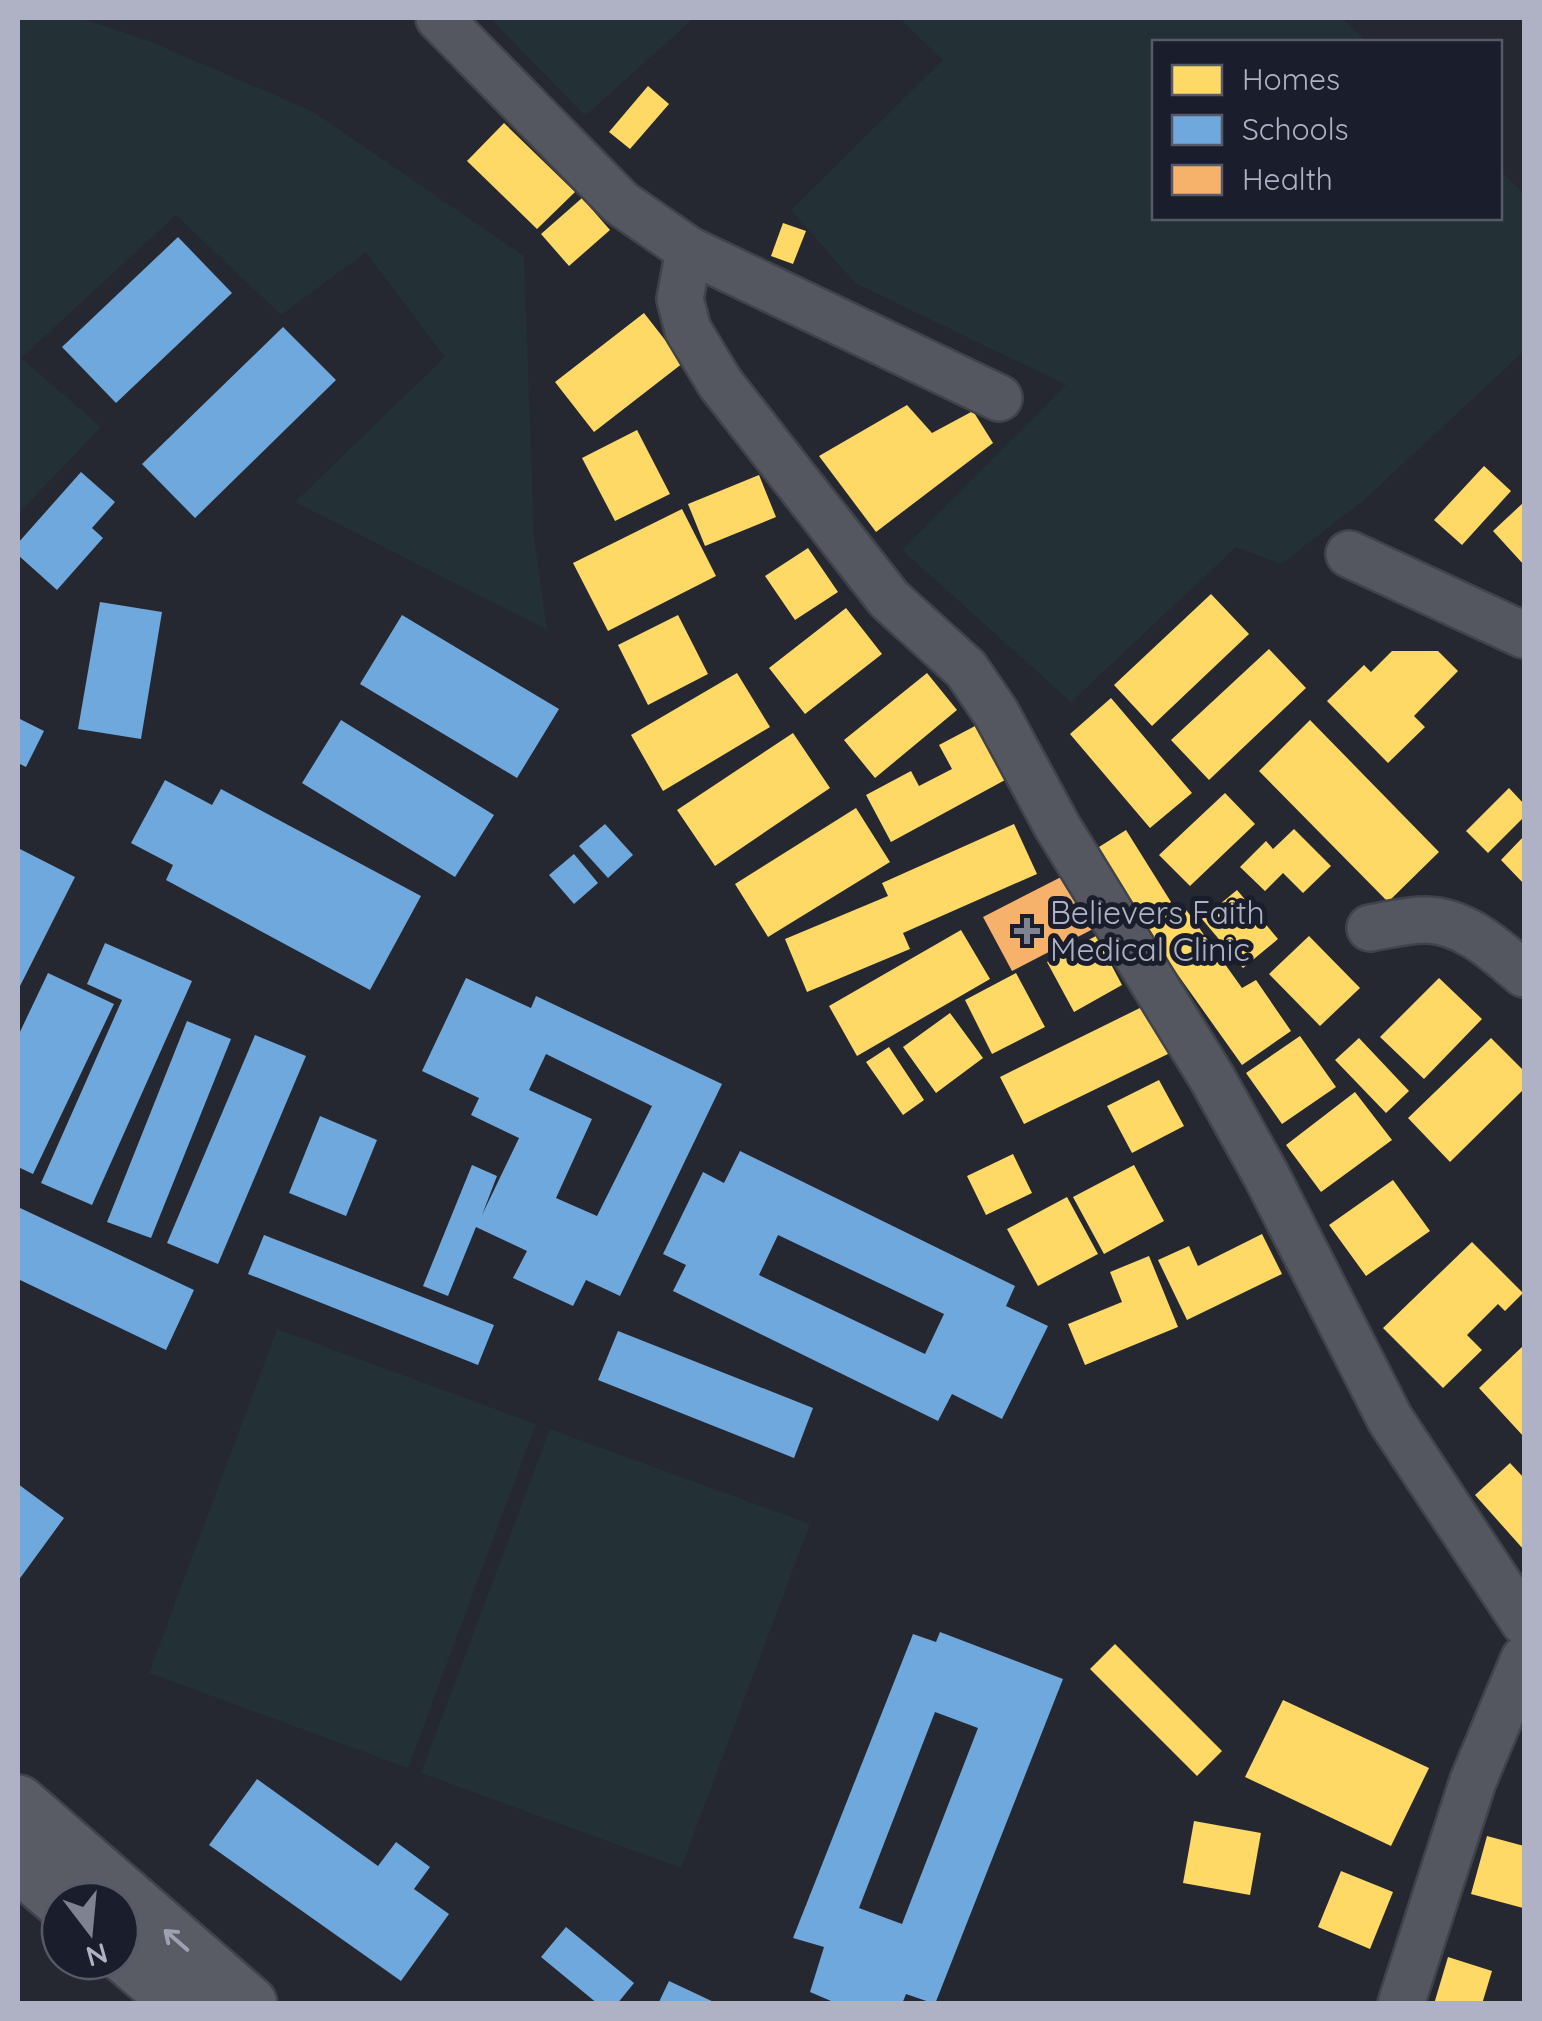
<svg xmlns="http://www.w3.org/2000/svg" width="1542" height="2021" font-family="Quicksand,sans-serif">
	<rect width="100%" height="100%" fill="#262831"/>
	<path fill="#233036" d="M18,18H79L142,38L312,111L524,256L534,537L547,630L295,502L445,357L366,252L281,315L176,215L21,358L101,427L18,514Z
		M490,18H694L585,116Z
		M899,18H1342L1367,42H1154V218H1500V170L1524,194V351L1363,501L1281,564L1236,547L1071,702L902,550L1066,385L855,283L791,210L943,60Z
		M277,1329L536,1424L408,1768L149,1673Z
		M550,1429L810,1524L681,1868L421,1773Z"/>
	<path fill="#ffd966" d="M648,86L669,104L630,149L609,132Z
		M504,123L575,192L537,229L467,161Z
		M582,198L610,230L569,266L541,234Z
		M783,223L806,231L793,264L771,256Z
		M644,313L683,363L594,432L555,382Z
		M907,405L932,433L973,411L993,443L876,532L819,456Z
		M637,430L670,494L615,521L582,458Z
		M1484,466L1511,491L1462,545L1434,520Z
		M759,475L776,517L705,546L688,504Z
		M1524,502V565L1493,531Z
		M682,509L716,576L608,631L573,563Z
		M808,548L838,592L795,620L765,576Z
		M1211,594L1249,634L1152,726L1114,685Z
		M846,608L882,654L805,714L769,668Z
		M678,615L708,674L648,705L618,645Z
		M1269,649L1306,688L1209,780L1171,740Z
		M1392,651H1438L1458,671L1414,716L1425,727L1388,763L1327,701L1364,665L1371,672Z
		M737,673L770,727L663,791L631,735Z
		M927,673L957,710L875,778L844,740Z
		M1111,698L1192,793L1150,828L1070,734Z
		M1310,720L1439,852L1388,902L1259,771Z
		M975,726L1005,780L891,842L866,795L911,771L919,786L952,769L939,745Z
		M793,733L830,788L715,866L677,810Z
		M1509,788L1524,804V817L1488,853L1466,831Z
		M1225,793L1255,824L1190,886L1159,855Z
		M856,808L890,862L768,937L735,884Z
		M1014,824L1037,874L903,933L910,949L807,992L785,939L888,896L882,883Z
		M1294,829L1331,866L1303,893L1283,873L1265,891L1240,867L1266,841L1273,849Z
		M1126,830L1171,902L1136,924L1091,852Z
		M1524,836V884L1501,860Z
		M1237,890L1278,939L1243,968L1202,919Z
		M1182,904L1242,988L1256,980L1291,1031L1242,1065L1146,930Z
		M961,930L990,979L857,1056L829,1006Z
		M1096,936L1122,985L1074,1012L1047,962Z
		M1309,936L1360,988L1320,1026L1269,974Z
		M1016,973L1045,1027L992,1054L965,1000Z
		M1439,978L1482,1019L1424,1079L1380,1037Z
		M1146,1005L1170,1053L1024,1124L1000,1077Z
		M950,1013L983,1058L936,1093L903,1047Z
		M1300,1036L1336,1087L1282,1124L1246,1073Z
		M1359,1038L1409,1091L1386,1113L1335,1060Z
		M1491,1038L1524,1071V1089L1450,1162L1408,1118Z
		M889,1047L924,1100L903,1115L866,1062Z
		M1159,1080L1184,1126L1132,1153L1107,1106Z
		M1355,1092L1392,1140L1321,1192L1286,1145Z
		M1013,1154L1032,1193L986,1215L967,1176Z
		M1134,1165L1164,1221L1104,1254L1073,1197Z
		M1393,1180L1430,1231L1366,1276L1329,1225Z
		M1067,1197L1098,1254L1038,1286L1007,1229Z
		M1262,1234L1282,1274L1187,1320L1158,1260L1189,1246L1198,1266Z
		M1472,1242L1523,1293L1505,1311L1498,1304L1467,1335L1482,1350L1443,1388L1383,1328Z
		M1149,1256L1178,1327L1085,1365L1068,1324L1122,1302L1110,1272Z
		M1524,1345V1437L1479,1388Z
		M1510,1463L1524,1478V1550L1475,1495Z
		M1115,1644L1222,1751L1197,1776L1090,1669Z
		M1283,1700L1429,1768L1391,1846L1245,1777Z
		M1194,1821L1261,1833L1250,1895L1183,1883Z
		M1487,1836L1524,1846L1523,1908L1471,1894Z
		M1341,1871L1393,1892L1370,1949L1318,1927Z
		M1448,1957L1492,1971L1482,2004H1434Z"/>
	<path fill="#6fa8dc" fill-rule="evenodd" d="M178,237L232,293L116,403L62,347Z
		M283,327L336,380L195,518L142,464Z
		M81,472L115,502L92,528L103,538L57,590L18,555V543Z
		M100,602L162,612L141,739L78,729Z
		M402,615L559,709L517,778L360,684Z
		M18,718L44,731L26,767L18,763Z
		M341,720L494,815L455,877L302,783Z
		M165,780L212,805L221,789L421,896L370,990L166,880L173,865L131,843Z
		M605,824L633,855L608,878L579,846Z
		M18,848L75,877L18,990Z
		M574,854L598,883L574,904L549,875Z
		M105,943L192,981L92,1205L41,1183L122,1000L87,984Z
		M48,973L114,1004L33,1174L18,1167V1036Z
		M466,978L531,1008L536,996L722,1084L620,1296L586,1280L573,1306L513,1278L527,1251L476,1227L448,1296L423,1286L472,1165L497,1176L482,1215L519,1138L471,1115L479,1098L422,1071ZM546,1054L652,1106L597,1216L556,1198L592,1119L529,1090Z
		M187,1021L231,1039L151,1238L107,1222Z
		M255,1035L306,1056L218,1264L167,1243Z
		M320,1116L377,1140L346,1216L289,1193Z
		M740,1151L1015,1286L1006,1306L1048,1326L1002,1419L952,1394L938,1421L673,1291L686,1265L663,1254L703,1172L724,1183ZM778,1235L944,1314L925,1354L759,1275Z
		M18,1207L194,1290L166,1350L18,1279Z
		M264,1235L494,1325L478,1365L248,1274Z
		M618,1331L813,1408L794,1458L598,1380Z
		M18,1484L64,1518L18,1581Z
		M940,1632L1063,1679L935,2004L906,1994L902,2004H838L810,1992L824,1947L793,1938L913,1634L936,1642ZM935,1712L978,1728L902,1924L859,1908Z
		M257,1779L378,1866L396,1842L430,1867L414,1889L449,1914L401,1981L209,1845Z
		M566,1927L634,1983L617,2004H598L541,1957Z
		M669,1981L718,2004H658Z"/>
	<path fill="#f6b26b" d="M1065,875L1093,929L1012,971L983,917Z"/>
	<g fill="none" stroke-linecap="round" stroke-linejoin="round">
		<g stroke="#41434b" stroke-width="50">
			<path id="minor" d="M439,18L621,203L689,250L999,398
				M689,250L680,299L688,330L720,383L889,599L966,669L996,713L1057,826L1212,1078L1266,1175L1390,1419L1524,1622
				M1349,554L1524,635
				M1370,928C1388,925 1409,919 1427,920C1465,921 1497,951 1524,974
				M1401,2004L1473,1781L1524,1659"/>
		</g>
		<g stroke="#41434b" stroke-width="60">
			<path id="secondary" d="M18,1803L249,2004
				M18,1863L62,1901
				M120,1951L182,2004"/>
		</g>
		<use href="#minor" stroke="#555760" stroke-width="45"/>
		<use href="#secondary" stroke="#595b65" stroke-width="55"/>
	</g>
	<defs><path id="oneway-shaft" d="M-6 0H5M1.5-3L5.5 0L1.5 3" fill="none" stroke-width="1.6" stroke-linecap="round" stroke-linejoin="round" transform="scale(2.5)"/></defs>
	<use stroke="#9da1b1" href="#oneway-shaft" transform="translate(176 1940) rotate(-139)"/>
	<path fill="#7e8291" stroke="#1a1d2b" stroke-width="4" d="M1022 916h10v10h10v10h-10v10h-10v-10h-10v-10h10z"/>
	<g text-anchor="middle" stroke-width="10" stroke-linejoin="round" paint-order="stroke">
		<g font-size="32" fill="#aeb2c4" stroke="#1a1d2b" text-anchor="start">
			<text x="1050" y="924">Believers Faith<tspan x="1050" dy="37">Medical Clinic</tspan></text>
		</g>
	</g>
	<rect width="1542" height="2021" fill="none" stroke="#aeb2c4" stroke-width="40"/>
	<rect x="1152" y="40" width="350" height="180" fill="#1a1d2b" stroke="#555968" stroke-width="2.5"/>
	<rect x="1172" y="65" width="50" height="30" fill="#ffd966" stroke="#555968" stroke-width="2.5"/>
	<text x="1242" y="90" font-size="30" fill="#aeb2c4">Homes</text>
	<rect x="1172" y="115" width="50" height="30" fill="#6fa8dc" stroke="#555968" stroke-width="2.5"/>
	<text x="1242" y="140" font-size="30" fill="#aeb2c4">Schools</text>
	<rect x="1172" y="165" width="50" height="30" fill="#f6b26b" stroke="#555968" stroke-width="2.5"/>
	<text x="1242" y="190" font-size="30" fill="#aeb2c4">Health</text>
	<g transform="translate(90 1931) rotate(164)"><circle r="48" fill="#1a1d2b" stroke="#555968" stroke-width="2.5"/>
	<path d="M0-8L18 38L0 25L-18 38Z" fill="#7e8291"/>
	<text y="-15" font-size="28" font-weight="bold" text-anchor="middle" fill="#aeb2c4">N</text>
	</g>
</svg>
